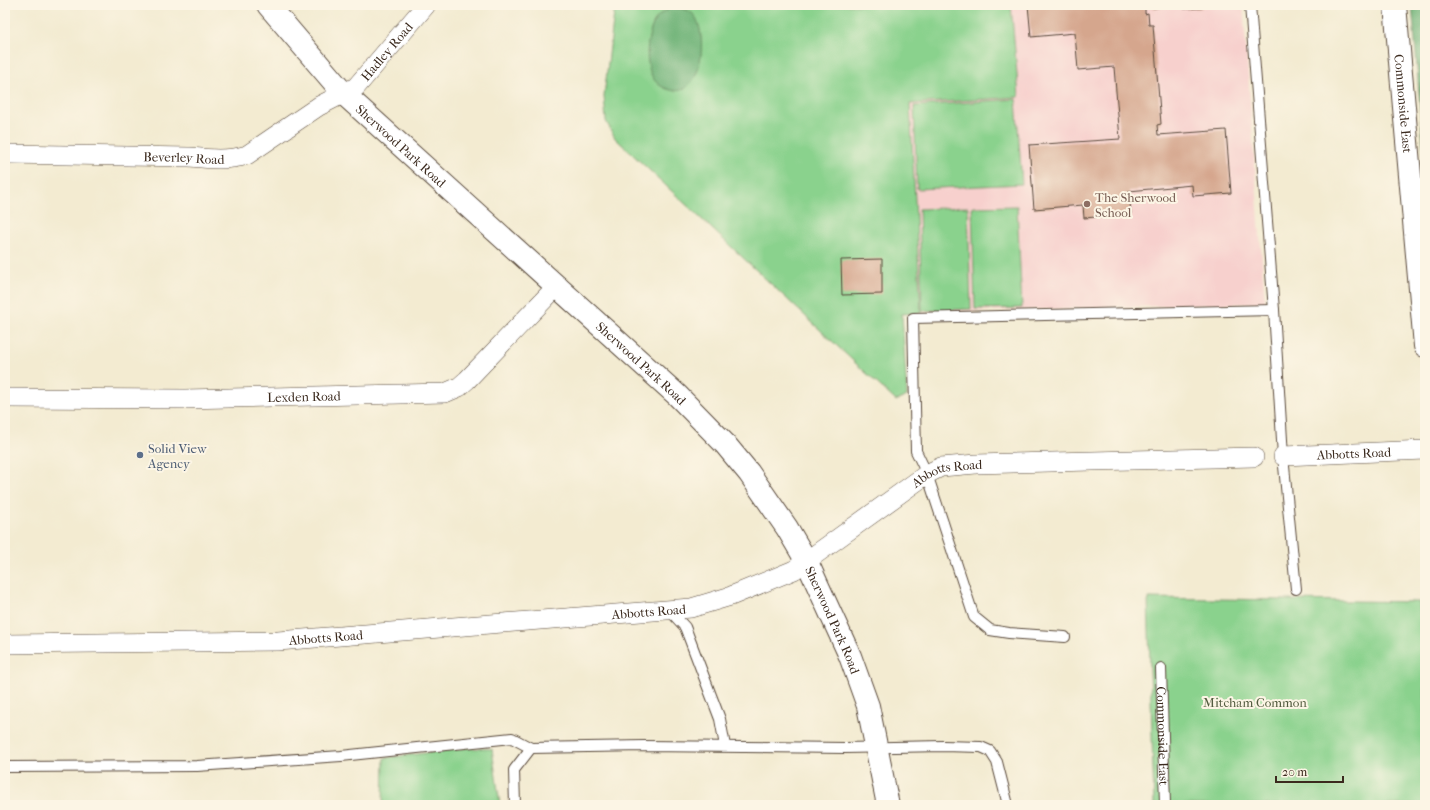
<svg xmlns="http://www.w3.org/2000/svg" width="1430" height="810" font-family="'IM FELL French Canon',serif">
	<rect width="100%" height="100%" fill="#fcf5e5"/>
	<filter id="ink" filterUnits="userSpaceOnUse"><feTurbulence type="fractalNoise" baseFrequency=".025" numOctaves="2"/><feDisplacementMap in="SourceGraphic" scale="8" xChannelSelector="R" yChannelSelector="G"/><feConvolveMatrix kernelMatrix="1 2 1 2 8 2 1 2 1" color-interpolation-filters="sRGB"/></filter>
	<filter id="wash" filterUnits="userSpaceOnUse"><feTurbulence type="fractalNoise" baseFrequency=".012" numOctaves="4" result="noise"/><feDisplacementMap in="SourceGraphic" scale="16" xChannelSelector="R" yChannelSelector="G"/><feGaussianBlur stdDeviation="0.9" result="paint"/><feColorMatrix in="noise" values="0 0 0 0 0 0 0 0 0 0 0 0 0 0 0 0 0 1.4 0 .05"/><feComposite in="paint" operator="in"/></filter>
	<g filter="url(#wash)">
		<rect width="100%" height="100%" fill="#f3ebd1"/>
		<path fill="#f7d0cd" d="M1011,5H1243L1265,303L921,313L910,104L1019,97Z"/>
		<path fill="#8ad28d" stroke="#627e56" d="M615,5H1011L1019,97L910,104L921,313L902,314L907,396L896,401L615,138L606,121L604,96Z
			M1016,99L1022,184L917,189L914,106Z
			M1017,206L1022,308L975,309L972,207Z
			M968,207L971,309L922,311L919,209Z
			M1148,598L1419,602L1425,661V805H1154Z
			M467,748L492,749L500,805H383L384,758Z"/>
		<path fill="#6fb478" stroke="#556f4b" d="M1412,5H1425V168Z
			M671,8C678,8 686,8 692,13C710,28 704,111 661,86C642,75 645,35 656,19C659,14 666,11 671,8Z"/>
		<g id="blocks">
			<path fill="#d5a68d" d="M1028,5H1145V14L1148,13L1149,25H1153L1161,124L1157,125L1158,135L1226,130L1231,193L1193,196L1192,185L1129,191L1131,214L1084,218L1083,205L1034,209L1029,145L1120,139L1114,67L1078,70L1075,33L1031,37Z
				M1152,5H1178V6L1153,8Z
				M1184,5H1201L1202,8L1184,9Z
				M882,259V294L842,295L841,260Z"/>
		</g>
	</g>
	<g filter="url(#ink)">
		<use href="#blocks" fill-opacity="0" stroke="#574739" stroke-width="1"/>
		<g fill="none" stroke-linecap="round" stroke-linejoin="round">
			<g stroke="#574739" stroke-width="12">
				<g id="service">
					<path d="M1250,5L1274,310L1283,456L1296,589"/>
					<path d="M670,611L685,627L720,719L725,746"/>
					<path d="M1065,637L1009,633L990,630L974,617L927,474L916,451L913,318L1274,310"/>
					<path id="s1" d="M1161,668L1165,805"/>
					<path d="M5,767L197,766L341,756L512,738L531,748L644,746L845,748L943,746L981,747L990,751L997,762L1008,805"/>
					<path d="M515,805L514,770L531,748"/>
				</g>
			</g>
			<g stroke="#574739" stroke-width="20">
				<g id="minor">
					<path id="s2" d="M5,154L189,157C209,159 228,161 247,155L319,106L356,87L426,5"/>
					<path id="s3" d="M5,398L185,399L445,393L459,387L467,380L558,285"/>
					<path id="s4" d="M1283,456L1425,450"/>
					<path id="s5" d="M5,644L278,641L691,608L731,596L794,570L927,474L941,467L976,464L1254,457"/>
				</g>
			</g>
			<g stroke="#574739" stroke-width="24">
				<g id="tertiary">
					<path id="s6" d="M268,5L344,94L677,395L725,444L749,473L787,528L807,562L850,656L868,706L888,805"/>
					<path id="s7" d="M1395,5L1425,346"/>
				</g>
			</g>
			<use href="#service" stroke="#fff" stroke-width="10"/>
			<use href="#minor" stroke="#fff" stroke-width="19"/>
			<use href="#tertiary" stroke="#fff" stroke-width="22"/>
		</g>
	</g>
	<circle fill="#8d6e63" stroke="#fcf5e5" stroke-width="1.5" cx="1087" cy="204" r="4"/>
	<circle fill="#5c6f8a" stroke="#fcf5e5" stroke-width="1.5" cx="140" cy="455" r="4"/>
	<g text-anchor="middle" stroke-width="4" stroke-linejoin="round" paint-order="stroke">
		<g font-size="13" fill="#3b2a1e" stroke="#fcf5e5">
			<text dy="5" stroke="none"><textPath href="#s2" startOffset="418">Hadley Road</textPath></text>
			<text dy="5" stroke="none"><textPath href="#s7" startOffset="99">Commonside East</textPath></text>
			<text dy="5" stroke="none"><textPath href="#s6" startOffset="194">Sherwood Park Road</textPath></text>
			<text dy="5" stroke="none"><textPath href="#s2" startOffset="179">Beverley Road</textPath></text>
			<text dy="5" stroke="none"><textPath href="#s6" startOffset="518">Sherwood Park Road</textPath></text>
			<text dy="5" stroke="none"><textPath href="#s3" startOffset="299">Lexden Road</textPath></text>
			<text dy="5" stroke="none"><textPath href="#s4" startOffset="71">Abbotts Road</textPath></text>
			<text dy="5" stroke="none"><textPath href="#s5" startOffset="981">Abbotts Road</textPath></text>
			<text dy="5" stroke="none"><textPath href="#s5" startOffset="645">Abbotts Road</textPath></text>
			<text dy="5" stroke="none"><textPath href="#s6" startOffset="842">Sherwood Park Road</textPath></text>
			<text dy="5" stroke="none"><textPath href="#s5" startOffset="321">Abbotts Road</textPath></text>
			<text dy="5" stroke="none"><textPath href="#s1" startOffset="68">Commonside East</textPath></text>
		</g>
		<g font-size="13" fill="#785e54" stroke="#fcf5e5" text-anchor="start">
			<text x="1095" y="202">The Sherwood<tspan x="1095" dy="15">School</tspan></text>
		</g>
		<g font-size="13" fill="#4e5e75" stroke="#fcf5e5" text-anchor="start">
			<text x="148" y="453">Solid View<tspan x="148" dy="15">Agency</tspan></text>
		</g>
		<g font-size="13" fill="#535c3f" stroke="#fcf5e5">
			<text x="1255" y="707">Mitcham Common</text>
		</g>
	</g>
	<rect width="1430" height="810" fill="none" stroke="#fcf5e5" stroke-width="20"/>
	<path d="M1276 776v6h67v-6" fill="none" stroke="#3b2a1e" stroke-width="2"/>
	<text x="1282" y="776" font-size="12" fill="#3b2a1e" stroke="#fcf5e5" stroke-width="3" paint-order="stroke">20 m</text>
</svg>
